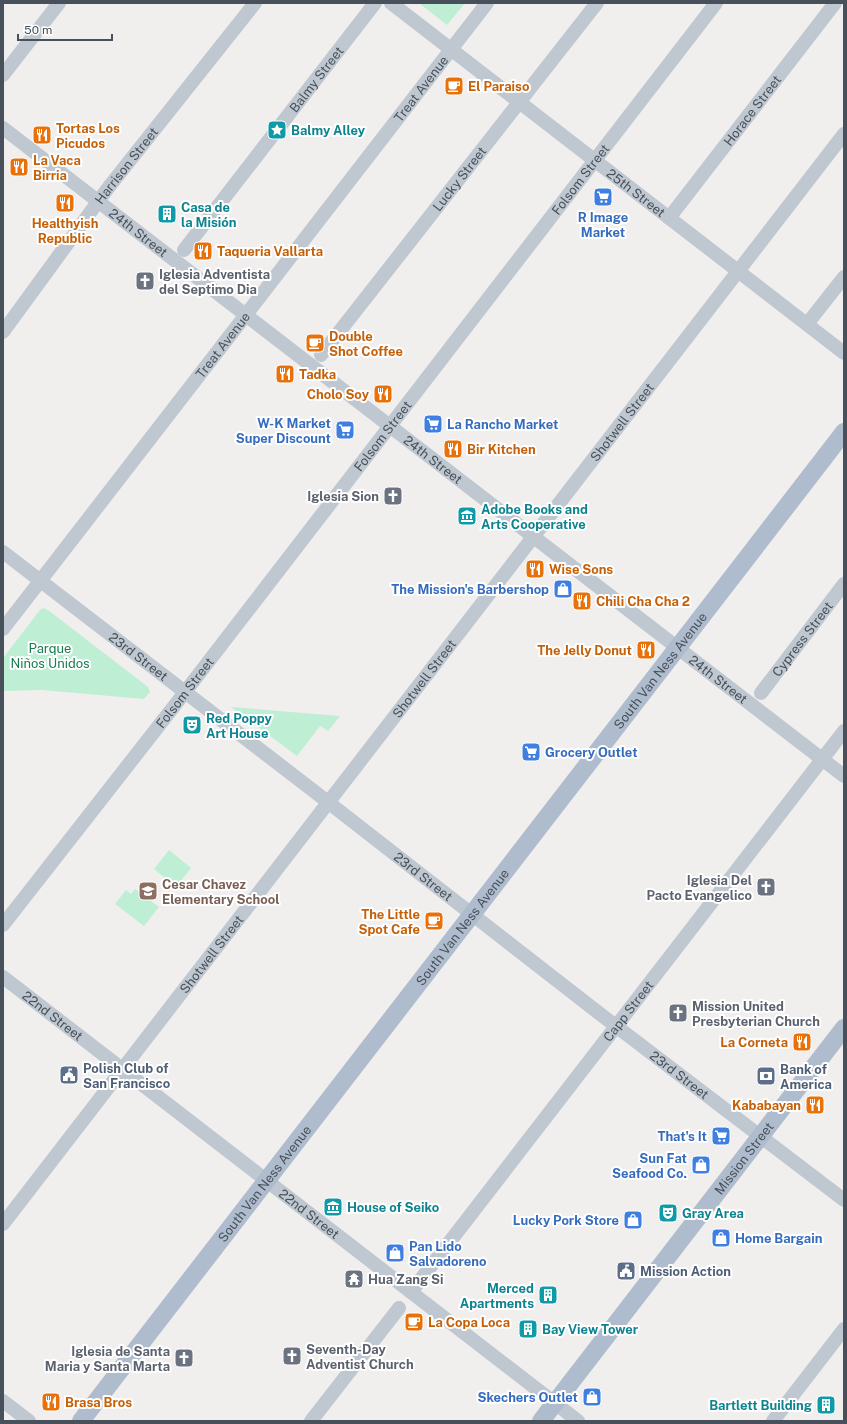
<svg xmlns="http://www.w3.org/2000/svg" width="847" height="1424" font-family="'Public Sans',sans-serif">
	<rect width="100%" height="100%" fill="#f1eeee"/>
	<path fill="#beeed3" d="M419,3H465L447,25Z
		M43,608L48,610L148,687L150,692L144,699L42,690L3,691V658L40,610Z
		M231,707L340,716L328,731L320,726L297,756Z
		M169,850L191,868L176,887L154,869Z
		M135,889L159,907L144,926L115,904L126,890L131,894Z"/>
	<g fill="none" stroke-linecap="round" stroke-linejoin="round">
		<g stroke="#bfc8d0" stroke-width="14">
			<path id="s1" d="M391,3L844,353"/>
			<path d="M3,75L59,3"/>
			<path id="s2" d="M3,128L844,776"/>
			<path id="s3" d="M669,218L835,3"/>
			<path id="s4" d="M184,250L375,3"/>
			<path d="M807,324L844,277"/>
			<path id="s5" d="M3,332L108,188L255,3"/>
			<path id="s6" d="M321,355L597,3"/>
			<path id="s7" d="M3,552L315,792L604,1017L844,1200"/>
			<path id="s8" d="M3,629L487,3"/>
			<path id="s9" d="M761,693L844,584"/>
			<path id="s10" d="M3,925L175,705L716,3"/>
			<path id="s11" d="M3,977L578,1421"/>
			<path id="s12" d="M3,1224L844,134"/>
			<path id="s13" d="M411,1292L844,731"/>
			<path d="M3,1401L29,1421"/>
			<path d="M311,1421L399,1308"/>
			<path d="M773,1421L844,1329"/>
		</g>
		<g stroke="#afbccd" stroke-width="18">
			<path id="s14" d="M81,1421L844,432"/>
			<path id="s15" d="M541,1421L844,1028"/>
		</g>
	</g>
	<defs>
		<g id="cafe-square" transform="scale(1)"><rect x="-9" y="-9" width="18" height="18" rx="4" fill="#e8710a" stroke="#fff"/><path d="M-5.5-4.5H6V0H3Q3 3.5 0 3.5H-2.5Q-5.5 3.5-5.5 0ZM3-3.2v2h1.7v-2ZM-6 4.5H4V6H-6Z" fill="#fff"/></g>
		<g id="sight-square" transform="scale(1)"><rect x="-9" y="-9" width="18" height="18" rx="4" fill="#0f9aa8" stroke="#fff"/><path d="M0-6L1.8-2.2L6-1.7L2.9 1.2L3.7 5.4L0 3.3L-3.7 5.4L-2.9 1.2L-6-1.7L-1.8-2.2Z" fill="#fff"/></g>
		<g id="restaurant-square" transform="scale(1)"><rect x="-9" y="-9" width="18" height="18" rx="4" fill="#e8710a" stroke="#fff"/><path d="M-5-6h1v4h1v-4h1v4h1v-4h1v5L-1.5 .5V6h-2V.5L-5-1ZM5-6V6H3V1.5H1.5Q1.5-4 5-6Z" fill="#fff"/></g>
		<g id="supermarket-square" transform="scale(1)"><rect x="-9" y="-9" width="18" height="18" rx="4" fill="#3f7fe0" stroke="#fff"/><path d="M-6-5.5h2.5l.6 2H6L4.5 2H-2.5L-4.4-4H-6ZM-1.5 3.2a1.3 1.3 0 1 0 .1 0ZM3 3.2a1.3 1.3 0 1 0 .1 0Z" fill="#fff"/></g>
		<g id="building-square" transform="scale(1)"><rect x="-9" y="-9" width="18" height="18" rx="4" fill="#0f9aa8" stroke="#fff"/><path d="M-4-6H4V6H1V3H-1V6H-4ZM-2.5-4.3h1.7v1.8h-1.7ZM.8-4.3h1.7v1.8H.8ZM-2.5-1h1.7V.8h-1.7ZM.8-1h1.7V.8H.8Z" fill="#fff"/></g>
		<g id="church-square" transform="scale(1)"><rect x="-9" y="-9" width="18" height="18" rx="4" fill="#6b7280" stroke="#fff"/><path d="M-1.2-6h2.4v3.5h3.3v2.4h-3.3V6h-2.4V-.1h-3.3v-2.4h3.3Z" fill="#fff"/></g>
		<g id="museum-square" transform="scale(1)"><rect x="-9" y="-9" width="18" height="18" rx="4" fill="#0f9aa8" stroke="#fff"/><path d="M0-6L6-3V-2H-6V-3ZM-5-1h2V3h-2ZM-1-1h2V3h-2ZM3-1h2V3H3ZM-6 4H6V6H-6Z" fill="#fff"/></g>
		<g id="shop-square" transform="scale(1)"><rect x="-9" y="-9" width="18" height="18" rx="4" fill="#3f7fe0" stroke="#fff"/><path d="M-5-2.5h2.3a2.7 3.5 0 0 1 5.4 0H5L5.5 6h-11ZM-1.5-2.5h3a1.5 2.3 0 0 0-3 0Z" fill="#fff"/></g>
		<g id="theatre-square" transform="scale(1)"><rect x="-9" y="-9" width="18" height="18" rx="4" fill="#0f9aa8" stroke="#fff"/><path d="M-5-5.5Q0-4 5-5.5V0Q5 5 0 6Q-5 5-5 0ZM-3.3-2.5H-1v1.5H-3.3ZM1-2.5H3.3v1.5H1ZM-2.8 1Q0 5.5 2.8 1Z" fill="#fff"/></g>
		<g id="school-square" transform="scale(1)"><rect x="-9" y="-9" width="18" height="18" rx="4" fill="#8d6e63" stroke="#fff"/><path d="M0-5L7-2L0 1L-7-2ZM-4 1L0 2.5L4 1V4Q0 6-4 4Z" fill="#fff"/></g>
		<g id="civic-square" transform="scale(1)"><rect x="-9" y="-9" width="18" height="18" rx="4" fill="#5c6f8a" stroke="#fff"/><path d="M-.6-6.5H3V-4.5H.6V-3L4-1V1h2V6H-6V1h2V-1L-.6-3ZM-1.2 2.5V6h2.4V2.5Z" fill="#fff"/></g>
		<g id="bank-square" transform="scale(1)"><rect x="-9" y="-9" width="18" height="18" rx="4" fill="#5c6f8a" stroke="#fff"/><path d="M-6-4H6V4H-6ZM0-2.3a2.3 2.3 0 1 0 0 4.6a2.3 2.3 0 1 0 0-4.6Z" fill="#fff"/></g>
		<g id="temple-square" transform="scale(1)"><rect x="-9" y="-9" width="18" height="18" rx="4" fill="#6b7280" stroke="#fff"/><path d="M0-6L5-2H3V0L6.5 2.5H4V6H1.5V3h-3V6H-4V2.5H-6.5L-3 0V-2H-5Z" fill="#fff"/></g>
	</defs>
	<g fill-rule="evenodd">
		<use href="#cafe-square" x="454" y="86"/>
		<use href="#sight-square" x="277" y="130"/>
		<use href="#restaurant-square" x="42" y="135"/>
		<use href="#restaurant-square" x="19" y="167"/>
		<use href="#supermarket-square" x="603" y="197"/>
		<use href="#restaurant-square" x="65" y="203"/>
		<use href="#building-square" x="167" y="214"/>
		<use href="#restaurant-square" x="203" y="251"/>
		<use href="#church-square" x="145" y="281"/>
		<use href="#cafe-square" x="315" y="343"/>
		<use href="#restaurant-square" x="285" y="374"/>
		<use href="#restaurant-square" x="383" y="394"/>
		<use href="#supermarket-square" x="433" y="424"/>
		<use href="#supermarket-square" x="345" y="430"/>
		<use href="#restaurant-square" x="453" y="449"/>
		<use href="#church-square" x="393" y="496"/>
		<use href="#museum-square" x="467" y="516"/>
		<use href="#restaurant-square" x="535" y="569"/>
		<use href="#shop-square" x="563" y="589"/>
		<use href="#restaurant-square" x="582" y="601"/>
		<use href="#restaurant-square" x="646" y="650"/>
		<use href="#theatre-square" x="192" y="725"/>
		<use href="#supermarket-square" x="531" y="752"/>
		<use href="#church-square" x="766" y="887"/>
		<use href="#school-square" x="148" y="891"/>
		<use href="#cafe-square" x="434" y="921"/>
		<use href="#church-square" x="678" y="1013"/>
		<use href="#restaurant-square" x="802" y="1042"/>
		<use href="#civic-square" x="69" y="1075"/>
		<use href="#bank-square" x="766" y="1076"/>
		<use href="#restaurant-square" x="815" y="1105"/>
		<use href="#supermarket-square" x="721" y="1136"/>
		<use href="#shop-square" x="701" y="1165"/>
		<use href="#museum-square" x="333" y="1207"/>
		<use href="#theatre-square" x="668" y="1213"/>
		<use href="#shop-square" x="633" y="1220"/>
		<use href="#shop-square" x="721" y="1238"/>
		<use href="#shop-square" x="395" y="1253"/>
		<use href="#civic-square" x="626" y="1271"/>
		<use href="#temple-square" x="354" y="1279"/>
		<use href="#building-square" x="548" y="1295"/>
		<use href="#cafe-square" x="414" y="1322"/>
		<use href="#building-square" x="528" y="1329"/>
		<use href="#church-square" x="292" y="1356"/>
		<use href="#church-square" x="184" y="1358"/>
		<use href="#shop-square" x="592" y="1397"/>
		<use href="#restaurant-square" x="51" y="1402"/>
		<use href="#building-square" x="826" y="1405"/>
	</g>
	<g text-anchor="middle" stroke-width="4" stroke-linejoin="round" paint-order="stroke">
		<g font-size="13" fill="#47505b" stroke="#fff">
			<text dy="5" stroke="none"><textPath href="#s4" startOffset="216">Balmy Street</textPath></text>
			<text dy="5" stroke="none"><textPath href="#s8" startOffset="683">Treat Avenue</textPath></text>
			<text dy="5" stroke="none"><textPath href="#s3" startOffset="136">Horace Street</textPath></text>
			<text dy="5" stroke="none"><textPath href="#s5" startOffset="207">Harrison Street</textPath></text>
			<text dy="5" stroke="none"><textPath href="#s6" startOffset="224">Lucky Street</textPath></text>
			<text dy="5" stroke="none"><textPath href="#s10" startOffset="943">Folsom Street</textPath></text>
			<text dy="5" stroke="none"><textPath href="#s1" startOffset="310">25th Street</textPath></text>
			<text dy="5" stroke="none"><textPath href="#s2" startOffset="171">24th Street</textPath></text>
			<text dy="5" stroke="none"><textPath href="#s8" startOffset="359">Treat Avenue</textPath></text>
			<text dy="5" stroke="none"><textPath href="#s12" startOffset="1013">Shotwell Street</textPath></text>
			<text dy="5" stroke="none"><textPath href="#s10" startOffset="619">Folsom Street</textPath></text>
			<text dy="5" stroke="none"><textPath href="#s2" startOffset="543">24th Street</textPath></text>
			<text dy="5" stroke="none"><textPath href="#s9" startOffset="68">Cypress Street</textPath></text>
			<text dy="5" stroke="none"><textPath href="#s7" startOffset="171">23rd Street</textPath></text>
			<text dy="5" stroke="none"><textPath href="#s14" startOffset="948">South Van Ness Avenue</textPath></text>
			<text dy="5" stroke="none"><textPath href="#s12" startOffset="689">Shotwell Street</textPath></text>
			<text dy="5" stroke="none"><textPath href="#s2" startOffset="903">24th Street</textPath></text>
			<text dy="5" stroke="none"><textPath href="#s10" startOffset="295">Folsom Street</textPath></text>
			<text dy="5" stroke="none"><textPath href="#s7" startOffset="531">23rd Street</textPath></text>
			<text dy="5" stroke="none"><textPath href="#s14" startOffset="624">South Van Ness Avenue</textPath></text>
			<text dy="5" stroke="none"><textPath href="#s12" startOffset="341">Shotwell Street</textPath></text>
			<text dy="5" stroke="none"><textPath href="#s13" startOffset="355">Capp Street</textPath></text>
			<text dy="5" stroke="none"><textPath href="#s11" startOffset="63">22nd Street</textPath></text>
			<text dy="5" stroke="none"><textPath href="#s7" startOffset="855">23rd Street</textPath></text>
			<text dy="5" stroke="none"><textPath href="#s15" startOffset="332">Mission Street</textPath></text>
			<text dy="5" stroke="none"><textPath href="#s14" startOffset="300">South Van Ness Avenue</textPath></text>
			<text dy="5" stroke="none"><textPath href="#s11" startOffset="387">22nd Street</textPath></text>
		</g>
		<g font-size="13" font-weight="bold" fill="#c56008" stroke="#fff" text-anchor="start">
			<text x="468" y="91">El Paraiso</text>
			<text x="56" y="133">Tortas Los<tspan x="56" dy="15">Picudos</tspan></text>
			<text x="33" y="165">La Vaca<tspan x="33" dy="15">Birria</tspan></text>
			<text x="65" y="228" text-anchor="middle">Healthyish<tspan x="65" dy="15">Republic</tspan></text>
			<text x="217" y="256">Taqueria Vallarta</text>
			<text x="329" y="341">Double<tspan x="329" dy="15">Shot Coffee</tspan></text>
			<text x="299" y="379">Tadka</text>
			<text x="369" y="399" text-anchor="end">Cholo Soy</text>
			<text x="467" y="454">Bir Kitchen</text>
			<text x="549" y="574">Wise Sons</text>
			<text x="596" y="606">Chili Cha Cha 2</text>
			<text x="632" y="655" text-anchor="end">The Jelly Donut</text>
			<text x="420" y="919" text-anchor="end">The Little<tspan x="420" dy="15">Spot Cafe</tspan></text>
			<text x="788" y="1047" text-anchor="end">La Corneta</text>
			<text x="801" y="1110" text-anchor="end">Kababayan</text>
			<text x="428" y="1327">La Copa Loca</text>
			<text x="65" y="1407">Brasa Bros</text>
		</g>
		<g font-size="13" font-weight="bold" fill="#0d838f" stroke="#fff" text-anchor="start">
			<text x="291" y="135">Balmy Alley</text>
			<text x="181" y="212">Casa de<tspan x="181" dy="15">la Misión</tspan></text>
			<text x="481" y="514">Adobe Books and<tspan x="481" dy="15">Arts Cooperative</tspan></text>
			<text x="206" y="723">Red Poppy<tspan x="206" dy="15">Art House</tspan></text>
			<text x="347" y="1212">House of Seiko</text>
			<text x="682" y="1218">Gray Area</text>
			<text x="534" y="1293" text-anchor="end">Merced<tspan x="534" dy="15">Apartments</tspan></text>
			<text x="542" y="1334">Bay View Tower</text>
			<text x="812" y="1410" text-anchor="end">Bartlett Building</text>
		</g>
		<g font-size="13" font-weight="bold" fill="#366cbe" stroke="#fff" text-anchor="end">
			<text x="603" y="222" text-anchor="middle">R Image<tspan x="603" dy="15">Market</tspan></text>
			<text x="331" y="428">W-K Market<tspan x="331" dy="15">Super Discount</tspan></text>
			<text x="447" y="429" text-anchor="start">La Rancho Market</text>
			<text x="549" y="594">The Mission's Barbershop</text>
			<text x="545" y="757" text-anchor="start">Grocery Outlet</text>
			<text x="707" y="1141">That's It</text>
			<text x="687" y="1163">Sun Fat<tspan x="687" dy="15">Seafood Co.</tspan></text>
			<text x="619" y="1225">Lucky Pork Store</text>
			<text x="735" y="1243" text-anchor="start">Home Bargain</text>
			<text x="409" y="1251" text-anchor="start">Pan Lido<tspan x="409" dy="15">Salvadoreno</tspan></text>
			<text x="578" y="1402">Skechers Outlet</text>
		</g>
		<g font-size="13" font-weight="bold" fill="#5b616d" stroke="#fff" text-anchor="start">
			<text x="159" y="279">Iglesia Adventista<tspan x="159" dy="15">del Septimo Dia</tspan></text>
			<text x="379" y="501" text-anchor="end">Iglesia Sion</text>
			<text x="752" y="885" text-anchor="end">Iglesia Del<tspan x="752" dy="15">Pacto Evangelico</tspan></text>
			<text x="692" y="1011">Mission United<tspan x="692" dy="15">Presbyterian Church</tspan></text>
			<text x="368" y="1284">Hua Zang Si</text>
			<text x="306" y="1354">Seventh-Day<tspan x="306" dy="15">Adventist Church</tspan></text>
			<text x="170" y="1356" text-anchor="end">Iglesia de Santa<tspan x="170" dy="15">Maria y Santa Marta</tspan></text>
		</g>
		<g font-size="13" fill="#197b50" stroke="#fff">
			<text x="50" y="653">Parque<tspan x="50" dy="15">Niños Unidos</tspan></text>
		</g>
		<g font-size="13" font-weight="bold" fill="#785e54" stroke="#fff" text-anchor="start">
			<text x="162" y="889">Cesar Chavez<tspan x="162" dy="15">Elementary School</tspan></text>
		</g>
		<g font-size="13" font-weight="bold" fill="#4e5e75" stroke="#fff" text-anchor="start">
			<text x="83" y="1073">Polish Club of<tspan x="83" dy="15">San Francisco</tspan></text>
			<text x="780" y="1074">Bank of<tspan x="780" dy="15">America</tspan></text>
			<text x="640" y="1276">Mission Action</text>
		</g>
	</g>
	<rect width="847" height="1424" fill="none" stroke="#47505b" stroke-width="8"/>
	<path d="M18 34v6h94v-6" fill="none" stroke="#47505b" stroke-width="2"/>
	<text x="24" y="34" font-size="12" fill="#47505b" stroke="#ffffff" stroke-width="3" paint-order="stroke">50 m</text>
</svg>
